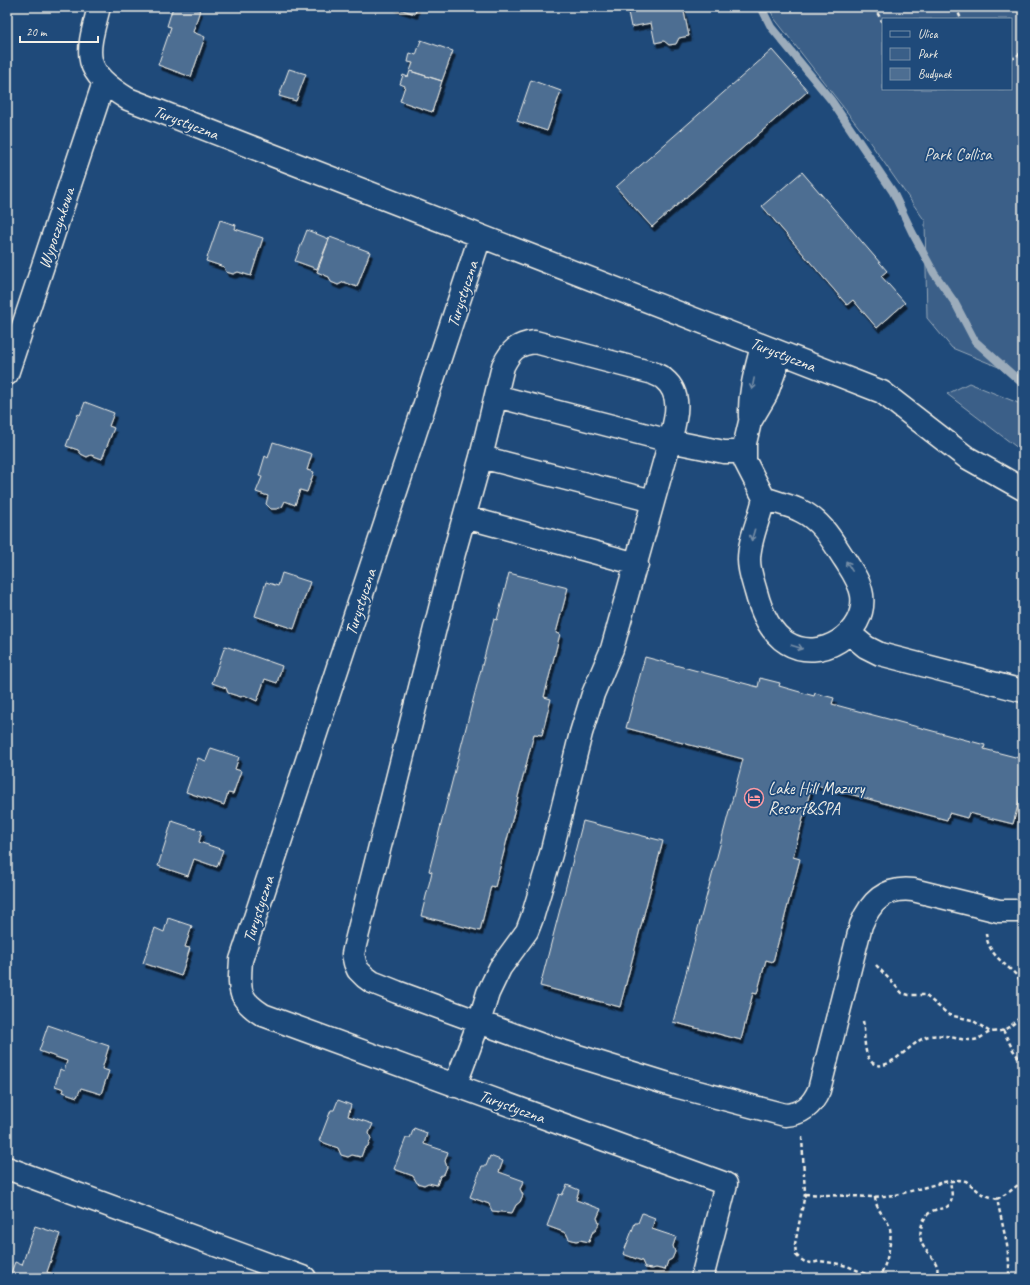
<svg xmlns="http://www.w3.org/2000/svg" width="1030" height="1285" font-family="Caveat,sans-serif">
	<defs>
		<filter id="shadow"><feDropShadow dx="2.5" dy="4.5" stdDeviation="0" flood-color="#0009"/></filter>
	</defs>
	<rect width="100%" height="100%" fill="#1f4a7a"/>
	<filter id="ink" filterUnits="userSpaceOnUse"><feTurbulence type="fractalNoise" baseFrequency=".025" numOctaves="2"/><feDisplacementMap in="SourceGraphic" scale="8" xChannelSelector="R" yChannelSelector="G"/><feConvolveMatrix kernelMatrix="1 2 1 2 8 2 1 2 1" color-interpolation-filters="sRGB"/></filter>
	<g filter="url(#ink)">
		<path fill="#3a5f88" stroke="#97a8b8" fill-rule="evenodd" d="M769,7H1023V377L952,348L927,318L925,221L864,134L774,18ZM883,19H1011V89H883Z
			M969,383L1023,405V452L947,394Z"/>
		<g fill="none" stroke-linecap="round" stroke-linejoin="round">
			<path stroke="#9cacbb" stroke-width="8" d="M761,7L771,27L831,100L893,192L912,232L934,273L955,303L975,341L1023,384"/>
		</g>
		<path fill="#4d6e92" stroke="#f4f1e8" filter="url(#shadow)" d="M173,7H191L200,10L193,32L205,37L191,77L158,65L171,27L167,26Z
			M393,7H417L415,14Z
			M627,7H683L689,36L679,38L676,44L669,45L664,41L655,43L651,23L631,27Z
			M421,40L453,51L442,81L410,71L413,63L408,62L410,53L416,55Z
			M772,50L808,91L652,227L616,187Z
			M289,69L306,74L296,101L279,96Z
			M410,71L442,81L432,112L400,101L405,86L400,84L403,75L408,77Z
			M531,80L561,91L547,131L517,121Z
			M802,172L887,271L881,276L905,303L877,328L853,300L847,305L762,206Z
			M220,220L236,225L235,229L263,238L251,276L238,272L233,274L226,272L224,267L206,261Z
			M307,230L329,239L317,269L295,261Z
			M330,237L370,252L357,287L344,282L338,285L331,282L329,277L317,272Z
			M85,402L114,413L109,426L114,428L102,459L91,455L87,457L81,454L78,450L66,446L78,414L80,415Z
			M273,442L312,454L307,470L314,472L307,492L300,490L295,505L285,501L282,507L277,509H271L266,504L268,496L256,492L262,477L259,476L265,456L268,458Z
			M282,573L310,582L294,629L255,616L266,582L278,586Z
			M509,573L568,588L556,633L560,634L544,697L551,699L542,735L534,734L495,887L491,886L480,931L421,916L432,872L429,871L494,619L497,620Z
			M225,646L282,666L277,683L265,679L257,701L244,695L241,697L228,693L226,688L212,683Z
			M645,657L758,687L760,678L780,683L779,686L814,696L815,693L834,698L832,704L985,745L984,749L1023,759V787L1013,824L969,813L967,818L949,813L947,820L812,784L793,857L800,859L773,962L766,960L757,994L753,993L741,1040L673,1022L743,759L626,728Z
			M211,748L239,757L235,769L241,771L233,794L228,793L224,805L186,792L198,758L206,761Z
			M172,821L202,831L199,842L223,850L217,867L194,859L188,876L158,866Z
			M583,821L663,841L620,1007L540,986Z
			M168,918L192,926L185,947L190,948L181,976L143,963L155,928L164,932Z
			M48,1025L109,1046L102,1069L109,1071L101,1094L81,1088L77,1097L63,1092L64,1089L55,1086L60,1069L64,1071L67,1061L39,1051Z
			M338,1100L351,1105L348,1116L373,1124L369,1133L371,1139L368,1146L364,1149L361,1157L352,1155L348,1157L341,1155L338,1148L319,1141L331,1110H334Z
			M414,1128L427,1133L424,1144L448,1152L445,1161L447,1167L444,1174L440,1176L437,1185L428,1183L424,1185L417,1183L413,1176L394,1169L406,1138H410Z
			M490,1156L503,1161L499,1172L524,1181L520,1189L523,1195L520,1202L516,1205L512,1213L492,1211L489,1204L470,1197L482,1166H486Z
			M567,1185L579,1190L576,1200L601,1209L597,1218L599,1223L596,1230L592,1233L589,1242L580,1240L576,1241L569,1239L566,1233L547,1226L559,1194L562,1195Z
			M642,1213L655,1218L652,1229L676,1237L673,1246L675,1252L672,1259L668,1261L665,1270L656,1268L652,1269L645,1268L642,1261L623,1254L635,1223H638Z
			M35,1226L60,1234L47,1272L56,1275L55,1278H9L15,1262L22,1265Z"/>
		<g fill="none" stroke-linecap="round" stroke-linejoin="round">
			<g stroke="#f4f1e8" stroke-width="25">
				<path id="minor" d="M99,7C86,56 81,70 128,99L882,392L966,457L1023,489
					M480,237L241,960C239,989 237,999 263,1015L726,1184L702,1278
					M7,374L104,82
					M496,396L670,441C675,421 684,395 664,379C661,376 656,375 653,373L535,342C517,344 511,350 503,366L481,457L454,553L355,945L353,954L355,963L358,970L365,977L372,982L397,992L542,1045L675,1086L785,1115C802,1114 812,1106 819,1090L861,925C871,900 886,887 913,890L999,911H1023
					M750,417C749,392 756,370 762,346
					M481,457L653,501
					M764,498C777,503 790,505 801,511C822,521 833,542 845,560C852,571 860,582 862,595C867,634 820,663 787,643C769,632 761,611 756,592C753,581 749,571 749,560C749,539 760,518 764,498L745,461V443L750,422L766,395L781,353
					M465,517L637,564
					M849,633L866,647L880,654L1023,691
					M455,1086L479,1022L488,993L500,968L527,931L532,918L551,854L581,733L593,694L612,649L670,441L724,452H744
					M7,1168L305,1278"/>
			</g>
			<path stroke="#f4f1e8" stroke-width="2.5" stroke-dasharray="4 3" stroke-linecap="butt" d="M874,7L883,23
				M956,7L961,19
				M1011,59L1016,57L1023,51
				M986,933C988,956 1005,962 1018,977L1020,981L1023,994
				M876,965L902,993L909,995H925L949,1015L972,1020L990,1032
				M863,1021C866,1034 861,1060 877,1065C891,1069 912,1042 926,1037C942,1032 955,1040 971,1040C979,1041 984,1034 991,1032C995,1031 999,1032 1003,1030C1011,1027 1018,1020 1023,1013
				M1003,1030L1013,1050L1023,1064
				M802,1137L805,1194L795,1244L796,1255L799,1258L805,1262L812,1263L820,1261L839,1264L847,1266L876,1278
				M805,1194L873,1197L896,1195L944,1182L959,1180L966,1181L982,1194L997,1199L1007,1245L1009,1262V1278
				M875,1197C876,1210 884,1215 889,1225C894,1237 886,1267 879,1278
				M997,1199L1009,1192L1023,1181
				M934,1278C945,1265 927,1255 922,1244C920,1239 920,1234 921,1229C922,1221 927,1212 935,1210C940,1208 946,1209 949,1205C954,1200 951,1188 950,1181"/>
			<use href="#minor" stroke="#1f4a7a" stroke-width="22"/>
		</g>
		<defs><path id="oneway-shaft" d="M-6 0H5M1.5-3L5.5 0L1.5 3" fill="none" stroke-width="1.6" stroke-linecap="round" stroke-linejoin="round"/></defs>
		<g stroke="#748da6">
			<use href="#oneway-shaft" transform="translate(753 384) rotate(101)"/>
			<use href="#oneway-shaft" transform="translate(753 535) rotate(106)"/>
			<use href="#oneway-shaft" transform="translate(849 566) rotate(-122)"/>
			<use href="#oneway-shaft" transform="translate(797 647) rotate(18)"/>
		</g>
	</g>
	<defs>
		<g id="hotel-ring" transform="scale(1)"><circle r="9.5" fill="#1f4a7a" stroke="#ff9aa2" stroke-width="1.5"/><path d="M-6-4.5h1.5V1H6V5H4.5V3h-9V5H-6ZM-4 0a1.8 1.8 0 1 1 3.6 0ZM.5 0V-2.5h3Q6-2.5 6 0Z" fill="#ff9aa2"/></g>
	</defs>
	<g fill-rule="evenodd">
		<use href="#hotel-ring" x="754" y="798"/>
	</g>
	<g text-anchor="middle" stroke-width="3.5" stroke-linejoin="round" paint-order="stroke">
		<g font-size="17" fill="#f4f1e8" stroke="#1f4a7a">
			<text transform="translate(186 122) rotate(21)" y="6">Turystyczna</text>
			<text transform="translate(56 228) rotate(-72)" y="6">Wypoczynkowa</text>
			<text transform="translate(462 294) rotate(-72)" y="6">Turystyczna</text>
			<text transform="translate(783 354) rotate(21)" y="6">Turystyczna</text>
			<text transform="translate(360 602) rotate(-72)" y="6">Turystyczna</text>
			<text transform="translate(258 909) rotate(-72)" y="6">Turystyczna</text>
			<text transform="translate(512 1106) rotate(20)" y="6">Turystyczna</text>
		</g>
		<g font-size="17" fill="#e1e2de" stroke="#1f4a7a">
			<text x="958" y="160">Park Collisa</text>
		</g>
		<g font-size="17" fill="#f4f1e8" stroke="#1f4a7a" text-anchor="start">
			<text x="768" y="794">Lake Hill Mazury<tspan x="768" dy="20">Resort&amp;SPA</tspan></text>
		</g>
	</g>
	<rect width="1030" height="1285" fill="none" stroke="#1f4a7a" stroke-width="24"/>
	<rect x="12" y="12" width="1006" height="1261" fill="none" stroke="#f4f1e8" stroke-width="1.5" filter="url(#ink)"/>
	<rect x="882" y="18" width="130" height="72" fill="#1f4a7a" stroke="#748da6"/>
	<rect x="890" y="31" width="20" height="6" fill="#1f4a7a" stroke="#748da6"/>
	<text x="918" y="38" font-size="12" fill="#f4f1e8">Ulica</text>
	<rect x="890" y="48" width="20" height="12" fill="#3a5f88" stroke="#748da6"/>
	<text x="918" y="58" font-size="12" fill="#f4f1e8">Park</text>
	<rect x="890" y="68" width="20" height="12" fill="#4d6e92" stroke="#748da6"/>
	<text x="918" y="78" font-size="12" fill="#f4f1e8">Budynek</text>
	<path d="M20 36v6h78v-6" fill="none" stroke="#f4f1e8" stroke-width="2"/>
	<text x="26" y="36" font-size="12" fill="#f4f1e8" stroke="#1f4a7a" stroke-width="3" paint-order="stroke">20 m</text>
</svg>
